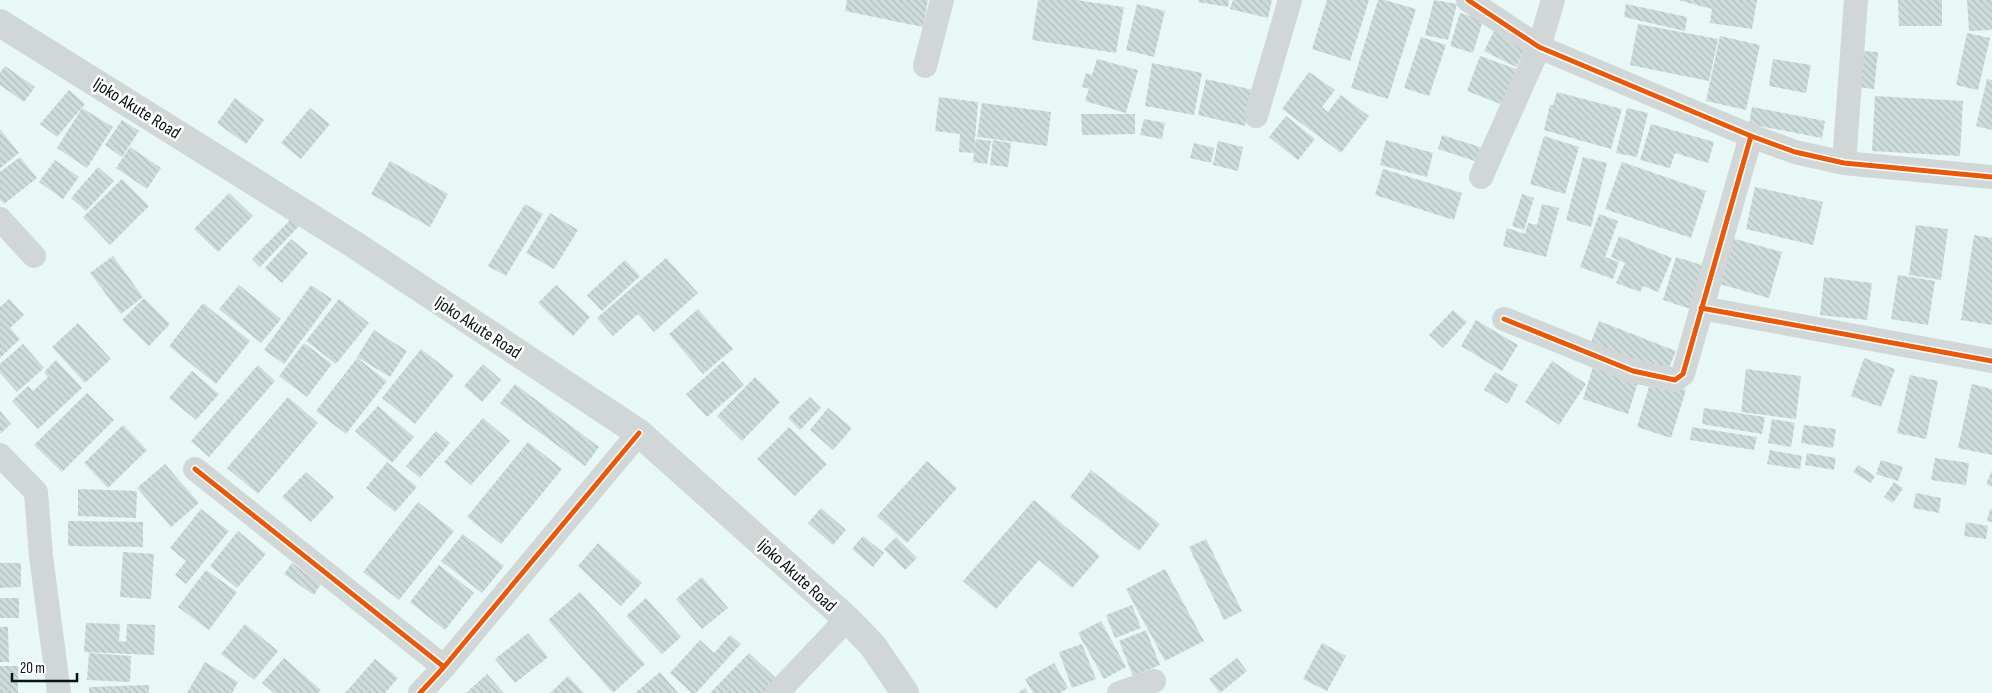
<svg xmlns="http://www.w3.org/2000/svg" width="1992" height="693" font-family="'Sofia Sans Condensed',sans-serif">
	<defs>
		<pattern id="building-back-hatch" width="6" height="6" patternUnits="userSpaceOnUse" patternTransform="scale(1.25)"><rect width="6" height="6" fill="#cedddb"/><path d="M-1 5l2 2M0 0l6 6M5-1l2 2" fill="none" stroke="#afbdbb"/></pattern>
	</defs>
	<rect width="100%" height="100%" fill="#e7f8f6"/>
	<path fill="url(#building-back-hatch)" d="M847,0H928L923,27L845,11Z
		M1038,0H1076L1124,7L1116,53L1032,40Z
		M1199,0H1229L1228,7L1198,2Z
		M1233,0H1272L1268,18L1230,9Z
		M1327,0H1369L1350,61L1312,49Z
		M1378,0H1384L1416,9L1388,99L1351,88Z
		M1434,0L1457,4L1448,40L1425,35Z
		M1678,0H1757L1752,29L1710,23L1712,9Z
		M1898,0H1942V26H1899Z
		M1967,0H1992V30L1969,31Z
		M1137,4L1165,11L1154,57L1126,50Z
		M1626,4L1687,17L1685,31L1624,17Z
		M1460,13L1483,20L1473,53L1450,46Z
		M1638,24L1718,39L1709,81L1630,65Z
		M1494,31L1526,47L1516,67L1484,51Z
		M1967,33L1990,38L1978,90L1956,85Z
		M1720,36L1760,45L1746,110L1706,101Z
		M1421,37L1446,45L1429,96L1404,88Z
		M1862,51L1878,52L1874,89L1858,87Z
		M1480,56L1516,69L1503,105L1467,91Z
		M1097,59L1138,70L1126,113L1085,101L1089,89L1082,87L1086,73L1092,75Z
		M1773,59L1811,65L1806,93L1769,86Z
		M1152,63L1202,73L1194,115L1145,106Z
		M5,66L35,87L24,102L0,85V73Z
		M1309,72L1335,90L1322,107L1328,112L1341,95L1369,116L1341,153L1282,109Z
		M1206,79L1253,90L1245,126L1198,115Z
		M1987,79L1992,80V130L1976,126Z
		M69,90L85,104L57,137L40,124Z
		M1557,92L1622,109L1611,149L1544,130L1550,105H1553Z
		M1875,96L1963,101L1960,156L1872,151Z
		M939,97L978,102L974,151L976,139L991,141L987,164L973,162L974,153L959,152L960,134L935,131Z
		M235,98L264,120L246,144L217,123Z
		M982,103L1051,112L1047,146L977,137Z
		M1752,107L1825,121L1822,138L1749,124Z
		M82,108L113,127L87,168L57,148Z
		M310,108L330,124L301,159L281,143Z
		M1627,108L1648,113L1637,157L1616,153Z
		M1081,114H1135V134L1082,135Z
		M1286,116L1315,139L1298,160L1269,137Z
		M1144,119L1165,123L1162,139L1140,135Z
		M122,120L139,131L122,157L105,145Z
		M1651,124L1714,142L1708,163L1675,153L1670,168L1640,160Z
		M0,129L19,153L0,168Z
		M1442,135L1486,149L1481,163L1438,149Z
		M1544,136L1579,147L1565,194L1530,184Z
		M993,140L1011,143L1008,167L990,165Z
		M1386,140L1433,153L1427,177L1380,165Z
		M1218,141L1243,147L1238,171L1213,165Z
		M1194,143L1214,148L1211,163L1190,158Z
		M130,147L161,168L147,189L116,168Z
		M20,157L37,178L4,204L0,199V172Z
		M1583,157L1607,163L1591,227L1566,220Z
		M55,160L79,177L63,199L39,182Z
		M390,161L448,194L430,227L371,194Z
		M1622,162L1706,191L1691,238L1605,209Z
		M98,167L114,181L86,211L71,198Z
		M1383,169L1462,193L1454,220L1375,195Z
		M122,179L149,206L110,245L83,217Z
		M1755,187L1823,202L1813,245L1746,229Z
		M229,193L253,216L218,252L194,229Z
		M1522,194L1534,198L1524,230L1512,226Z
		M525,204L543,214L506,276L488,266Z
		M1542,204L1559,208L1546,257L1503,246L1507,228L1525,234L1528,223L1537,225Z
		M550,213L578,230L554,269L526,253Z
		M1599,214L1618,221L1605,257L1619,262L1613,279L1580,267Z
		M291,219L299,226L260,267L252,259Z
		M1916,225L1948,229L1941,280L1909,275Z
		M1974,235L1992,238V325L1961,320Z
		M1619,236L1672,258L1658,292L1643,286L1640,292L1616,283L1625,263L1611,257Z
		M1728,237L1782,252L1769,298L1716,283Z
		M291,239L308,253L282,283L265,268Z
		M113,256L143,297L121,314L90,273Z
		M1676,257L1708,267L1694,310L1663,300Z
		M666,258L698,293L654,332L638,314L613,336L597,318Z
		M625,260L640,276L602,311L587,295Z
		M1898,275L1935,281L1928,325L1891,319Z
		M1824,277L1872,283L1867,320L1820,315Z
		M239,285L281,319L261,343L219,309Z
		M311,285L332,299L284,364L264,350Z
		M556,285L590,317L573,336L538,303Z
		M144,298L170,324L149,346L122,320Z
		M9,299L24,315L10,328L20,339L0,358V307Z
		M339,299L369,323L336,364L306,341Z
		M203,303L250,341L216,384L169,346Z
		M698,309L733,349L703,374L669,334Z
		M1453,310L1467,322L1443,348L1429,335Z
		M1476,320L1518,345L1502,371L1461,346Z
		M1599,321L1676,351L1666,375L1590,345Z
		M78,323L111,359L85,383L52,347Z
		M374,330L407,351L390,377L357,357Z
		M304,343L332,364L307,397L279,376Z
		M23,344L44,368L17,392L0,373V364Z
		M421,349L454,375L415,424L382,398Z
		M357,358L387,381L346,434L316,411Z
		M1864,358L1895,369L1881,407L1851,396Z
		M56,360L82,388L38,429L12,401L28,386L33,391L48,377L44,372Z
		M723,361L744,385L707,417L686,394Z
		M1552,361L1586,384L1559,425L1525,402Z
		M483,364L501,380L482,402L464,386Z
		M258,365L275,381L209,457L191,441Z
		M1593,367L1638,382L1628,414L1583,399Z
		M1746,369L1801,376L1796,419L1741,412Z
		M192,371L219,394L196,420L169,398Z
		M1495,372L1518,385L1508,404L1484,390Z
		M1910,375L1938,381L1926,439L1897,433Z
		M755,377L780,402L742,441L717,416Z
		M1651,380L1686,390L1671,438L1637,427Z
		M515,384L599,447L585,466L500,403Z
		M1972,384L1992,389V455L1958,448Z
		M87,393L114,420L62,472L34,445Z
		M288,397L318,423L258,494L227,468Z
		M810,397L821,408L800,430L788,418Z
		M378,406L414,437L392,463L355,431Z
		M828,408L852,428L833,450L810,430Z
		M1704,408L1765,417L1762,434L1702,424Z
		M0,411L11,424L0,434Z
		M483,418L510,441L471,485L444,462Z
		M1772,419L1795,423L1791,447L1768,443Z
		M123,425L147,450L108,488L84,463Z
		M1804,425L1836,429L1833,448L1801,443Z
		M789,427L827,464L795,496L757,459Z
		M1692,427L1757,437L1754,450L1690,440Z
		M436,431L450,443L420,478L406,466Z
		M528,442L562,469L501,544L467,517Z
		M1770,450L1802,456L1800,469L1767,464Z
		M1807,453L1836,458L1834,470L1805,465Z
		M1935,458L1969,463L1966,485L1931,480Z
		M1881,460L1903,467L1898,481L1876,474Z
		M927,461L957,488L907,543L877,516Z
		M387,462L417,487L395,512L366,488Z
		M165,464L199,503L171,527L137,488Z
		M1858,465L1875,476L1871,483L1853,472Z
		M1091,470L1160,524L1139,551L1070,497Z
		M1992,470V487L1986,484Z
		M306,472L334,497L311,522L282,497Z
		M1894,482L1903,488L1893,503L1884,497Z
		M78,489L137,491L136,518L78,516Z
		M1916,493L1941,498L1939,513L1913,508Z
		M1034,500L1100,556L1072,588L1039,560L996,609L963,581Z
		M418,502L454,531L399,600L363,572Z
		M821,508L846,530L833,545L808,523Z
		M201,509L229,531L186,584L175,575L186,561L170,548Z
		M1990,509H1992V522L1987,521Z
		M68,521L143,522V547L68,546Z
		M1966,522L1988,526L1986,539L1964,536Z
		M238,531L266,554L237,588L210,566Z
		M463,534L504,566L482,593L441,561Z
		M863,536L884,553L873,567L852,549Z
		M896,537L917,558L905,570L884,549Z
		M1206,539L1242,611L1224,620L1189,547Z
		M598,543L642,583L621,606L578,566Z
		M123,552L154,554L151,599L120,597Z
		M0,563H21V587L0,588Z
		M292,563L321,584L314,595L284,574Z
		M439,565L474,593L445,630L410,602Z
		M1165,569L1204,641L1165,661L1126,589Z
		M206,570L237,592L209,630L178,607Z
		M702,577L728,608L702,629L676,599Z
		M580,592L645,664L613,693L548,620Z
		M0,598H19V618H0Z
		M646,598L681,637L662,654L626,616Z
		M1132,605L1141,628L1115,638L1106,615Z
		M1101,621L1126,667L1104,679L1078,633Z
		M86,623L120,624L119,641L126,642L127,624L155,625L154,655L84,652Z
		M245,624L278,651L254,680L221,654Z
		M0,627H8L9,662H0Z
		M1146,630L1160,665L1133,676L1119,641Z
		M528,633L548,657L515,683L495,659Z
		M730,635L741,644L696,693H692L670,673L700,640L714,653Z
		M1322,643L1346,656L1327,691L1303,679Z
		M1082,644L1096,679L1072,688L1059,652Z
		M89,653L131,656L130,682L87,680Z
		M749,653L778,680L766,693H710Z
		M284,658L321,690L318,693H274L262,683Z
		M1237,658L1247,671L1220,693L1209,679Z
		M375,659L398,678L385,693H345Z
		M205,662L238,682L232,693H187Z
		M1054,663L1068,688L1060,693H1033L1025,679Z
		M0,666H18V693H0Z
		M660,672L678,693H635Z
		M487,674L504,693H466Z
		M568,676L584,693H550Z
		M149,685V693H89V687Z
		M1025,688L1028,693H1018Z"/>
	<g fill="none" stroke-linecap="round" stroke-linejoin="round">
		<path stroke="#d1d6d6" stroke-width="24" d="M1468,0L1539,47L1751,136L1795,152L1844,163L1992,177
			M925,66L942,0
			M1256,116L1290,0
			M1844,163L1856,0
			M1481,177L1539,47L1553,0
			M0,219L34,256
			M1701,308L1992,361
			M1504,319L1633,371L1675,380L1683,374L1751,136
			M0,455L36,492L41,556L59,693
			M195,469L444,667
			M420,693L444,667L639,433
			M777,693L847,619
			M1119,693L1154,681"/>
		<path stroke="#d1d6d6" stroke-width="28" d="M0,23L355,245L639,433L847,619L873,646L905,693"/>
		<g stroke="#fff" stroke-width="8">
			<path id="cycleway" d="M1468,0L1539,47L1751,136L1795,152L1844,163L1992,177
				M1701,308L1992,361
				M1504,319L1633,371L1675,380L1683,374L1751,136
				M195,469L444,667
				M420,693L444,667L639,433"/>
		</g>
		<use href="#cycleway" stroke="#e8590c" stroke-width="5"/>
	</g>
	<g text-anchor="middle" stroke-width="5" stroke-linejoin="round" paint-order="stroke">
		<g font-size="18" fill="#081514" stroke="#fff">
			<text transform="translate(137 108) rotate(32)" y="6">Ijoko Akute Road</text>
			<text transform="translate(478 327) rotate(33)" y="6">Ijoko Akute Road</text>
			<text transform="translate(797 575) rotate(42)" y="6">Ijoko Akute Road</text>
		</g>
	</g>
	<path d="M12 673v8h65v-8" fill="none" stroke="#081514" stroke-width="2.5"/>
	<text x="20" y="673" font-size="15" fill="#081514" stroke="#ffffff" stroke-width="4" paint-order="stroke">20 m</text>
</svg>
